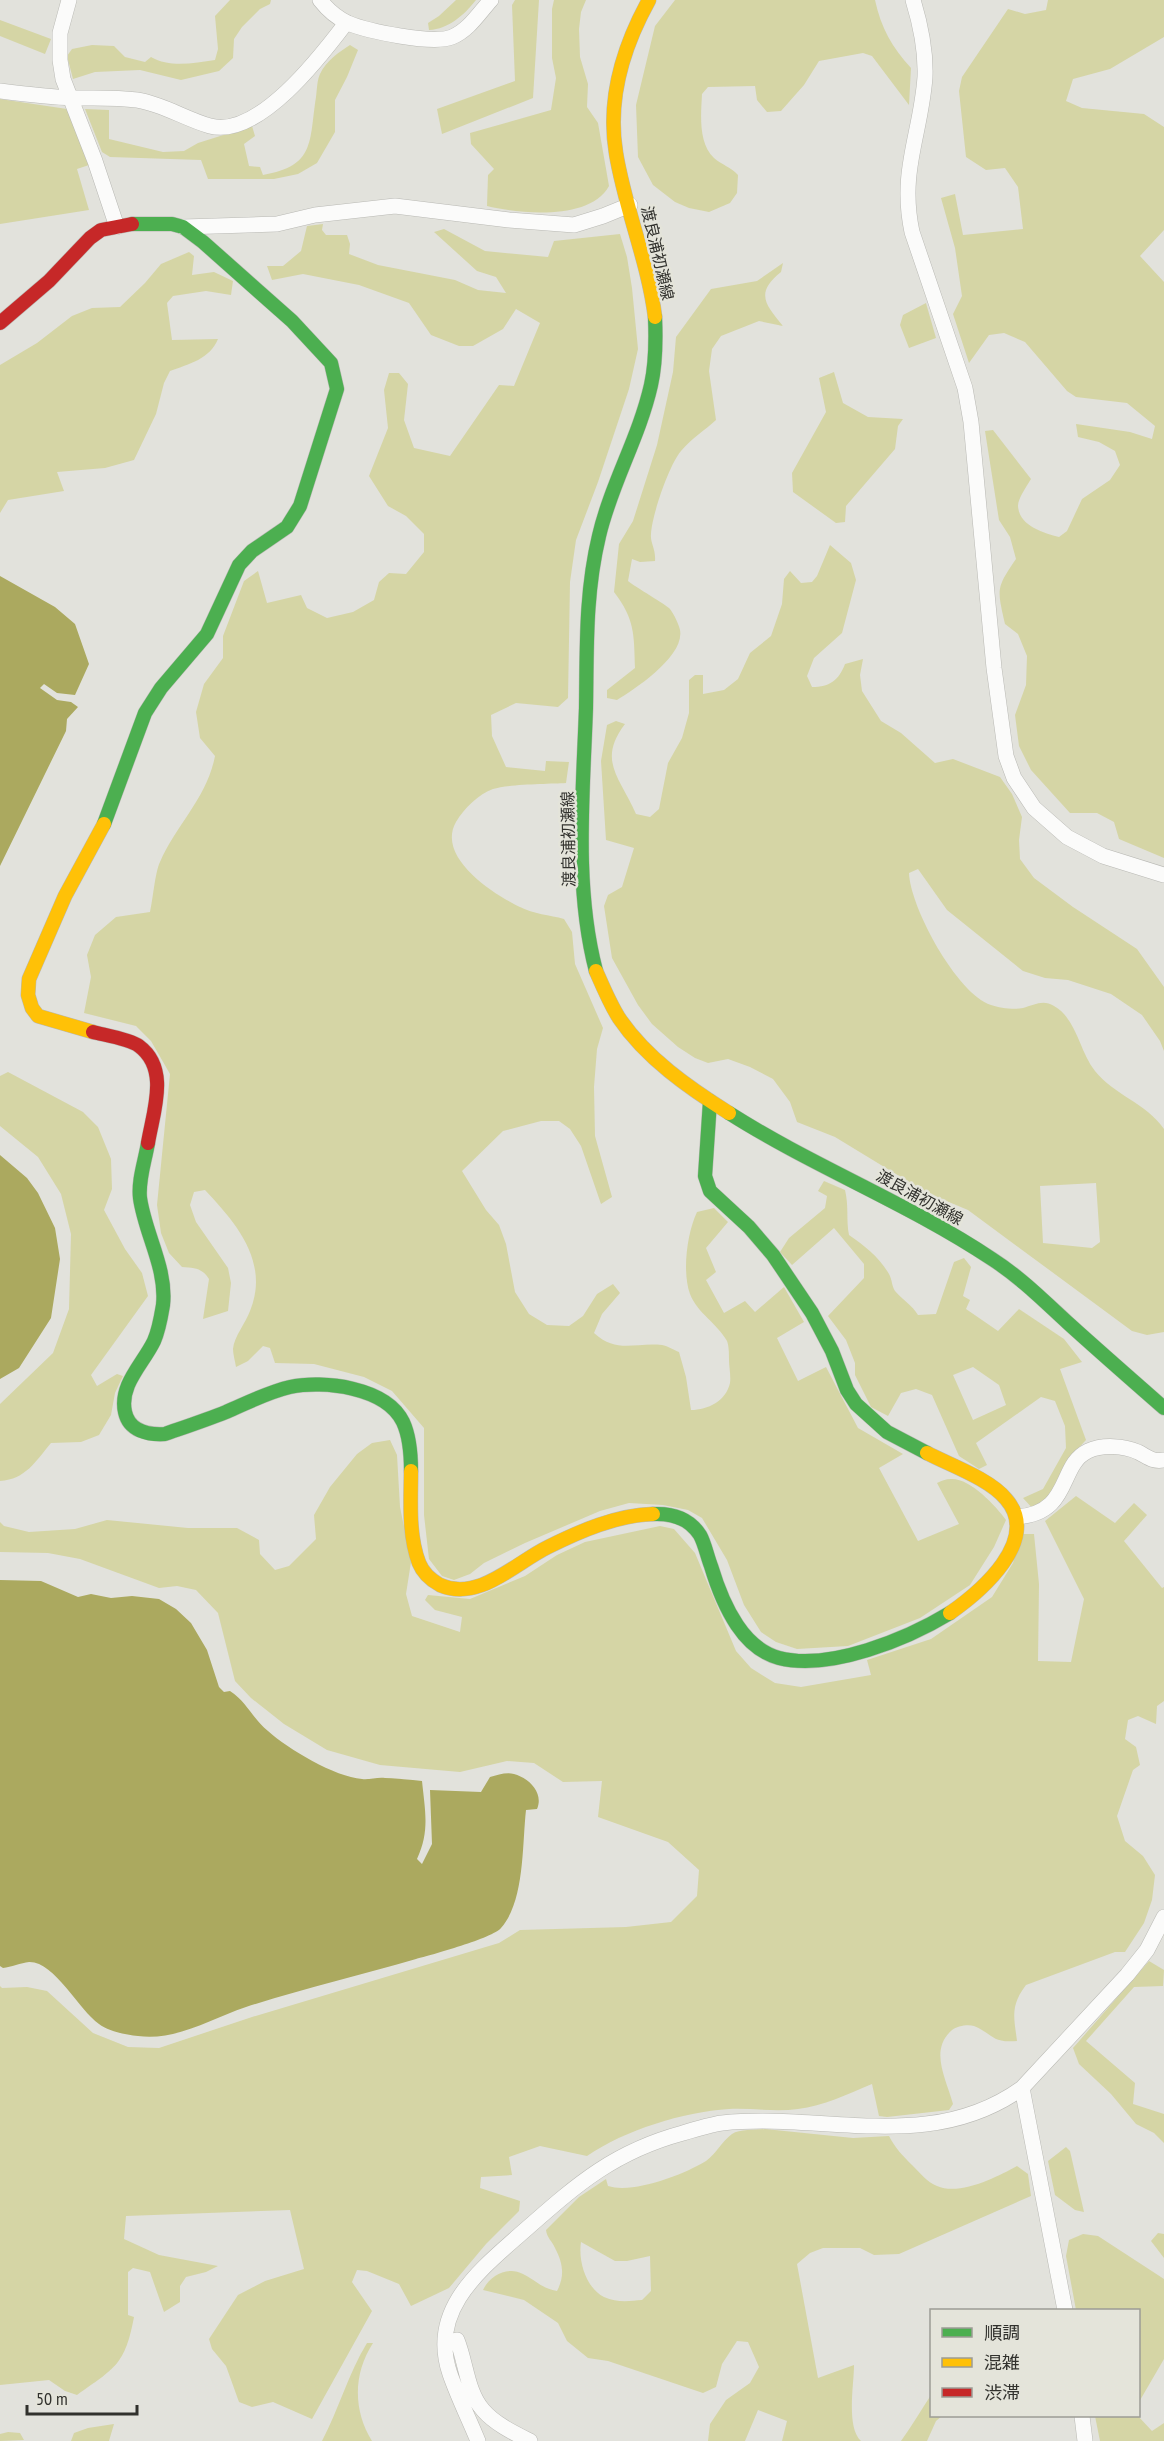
<svg xmlns="http://www.w3.org/2000/svg" width="1164" height="2441" font-family="'PT Sans Narrow','Noto Sans JP',sans-serif">
	<rect width="100%" height="100%" fill="#e2e2dc"/>
	<path fill="#d5d5a5" fill-rule="evenodd" d="M230,0H271L270,4L260,9L242,27L234,39L233,58L219,71L181,80L140,70L95,72L73,79L67,56L72,49L92,45L114,46L125,57L145,62L151,57C170,68 194,63 215,60L218,49L215,16Z
		M456,0H476C464,15 449,29 429,30L428,23L439,16Z
		M515,0H539L533,98L442,134L437,109L515,81L512,5Z
		M554,0H586L581,12L579,29L580,57L588,84L587,107L598,123L609,186C590,221 519,214 487,206L488,175L494,169L471,144L470,133L551,110L556,78L552,58V9Z
		M675,0H875C881,28 892,47 911,68L909,105L872,56L863,53L819,61L804,85L781,111L767,112L757,100L755,86L708,87L702,94C701,114 698,143 714,158C722,165 731,167 738,175L737,193L730,203L709,212L689,208L675,202L653,185L638,157L636,105L655,26Z
		M1048,0H1164V37L1110,69L1073,79L1066,101L1082,108L1144,114L1164,127V230L1140,256L1164,282V858L1119,839L1114,822L1097,813H1070L1031,770L1019,746L1015,715L1026,685L1027,656L1018,634L1005,624C997,589 996,588 1016,559L1010,537L999,520L985,431L993,430L1031,479C1027,486 1018,498 1018,506C1019,526 1044,533 1059,537L1067,531L1082,499L1110,480L1120,465L1115,451L1099,442L1078,437L1076,424L1130,432L1152,439L1155,426L1127,403L1076,397L1067,391L1025,342L1004,333L989,335L969,363L953,314L962,296L955,248L941,198L955,194L963,235L1023,229L1018,187L1005,168L986,170L966,157L959,91L962,77L1008,9L1025,14L1046,10Z
		M0,20L51,39L45,54L0,36Z
		M350,45L358,50L347,77L335,100V132L317,163L298,174L274,179H208L201,160L110,157L102,152L85,109L109,110V139L163,152L184,151L198,143L252,126L255,136L244,144L249,166L260,167L263,175C316,166 309,141 316,97C317,90 317,80 320,74C326,61 339,52 350,45Z
		M0,99L67,109L89,165L77,169L89,210L0,224Z
		M323,224L322,230L326,235H347L350,244L349,254L378,265L455,280L478,290L506,293L496,277L477,271L434,232L444,229L485,251L548,257L554,241L620,234L627,257L632,288L638,349L629,389L598,482L576,540L570,582L568,698L558,707L516,703L491,715L492,736L506,767L545,771L546,761L569,762L566,783C549,784 508,784 493,789C479,794 464,808 456,822C436,857 493,894 520,907C533,914 550,915 564,919L572,932L575,964L603,1028L597,1049L594,1087L595,1136L612,1197L601,1204L581,1146L570,1129L559,1121H541L503,1131L462,1171L486,1210L499,1225L506,1244L515,1292L529,1314L547,1325L569,1326L583,1316L597,1294L613,1284L620,1293L602,1314L594,1333C617,1354 635,1342 662,1345C668,1346 674,1350 679,1352L686,1377L691,1410C708,1410 726,1401 730,1383C731,1376 729,1366 729,1360C729,1354 729,1346 727,1341C717,1323 698,1314 690,1294C682,1272 687,1233 697,1212L714,1208L728,1222L706,1248L716,1272L706,1280L724,1313L745,1301L755,1312L784,1287L804,1322L777,1338L798,1381L826,1367L858,1428L903,1454L879,1468L918,1541L959,1524L937,1483C941,1481 946,1479 951,1479C970,1478 996,1506 1006,1520L994,1547L970,1585L920,1618L848,1646L797,1649L776,1642L761,1632L744,1605L727,1560L702,1518L688,1510L663,1505L629,1503L600,1511L525,1543L484,1563L470,1574L454,1580L442,1576L429,1559L424,1515V1428L392,1391L364,1377L314,1364L275,1363L270,1348L263,1346L248,1361L236,1367C235,1361 233,1354 233,1349C234,1337 246,1322 250,1311C270,1262 236,1223 205,1190L194,1192L190,1205L196,1222L228,1268L231,1283L228,1311L203,1319L209,1279C202,1268 195,1268 182,1267L169,1253L161,1233L157,1205L170,1074L151,1041L136,1026L84,1013L91,977L87,955L95,935L116,917L150,912C153,899 155,872 160,862C176,825 207,798 215,756L200,738L196,712L204,684L223,658V636L244,581L258,571L267,603L301,595L307,608L327,618L353,612L374,600L379,582L389,573L406,574L424,552V534L406,516L388,506L369,476L388,428L384,390L389,373H399L408,384L404,420L414,448L450,456L499,385L514,386L540,323L516,309L503,329L473,346H459L431,335L409,303L359,285L303,274L272,280L267,266H283L301,251L307,226Z
		M189,252L194,256L192,275L214,272L233,281L231,295L206,291L173,296L167,303L172,340L218,339C210,359 189,364 170,371L164,383L156,414L134,460L105,468L57,472L64,491L8,500L0,513V365L37,343L72,316L92,308L120,307L145,283L161,264Z
		M783,263L781,272C755,293 765,304 783,326L759,321L721,336L712,349L709,371L716,420C705,430 691,439 681,451C669,465 652,515 651,534C650,543 656,549 655,561L640,562L632,559L628,581C635,587 667,605 670,609C674,614 679,625 680,630C685,656 635,689 617,700L607,698V690L635,668C634,635 635,619 614,592L619,544L633,521L657,445L673,372L676,337L711,289L757,281Z
		M926,303L936,338L909,348L900,325L903,315Z
		M834,372L843,403L868,417L903,419L898,426L895,449L846,506L845,522L836,523L793,492L792,473L826,412L819,378Z
		M830,545L851,563L856,580L842,633L814,658L807,676L812,687C830,687 839,680 845,664L863,659L860,675L862,691L881,721L901,733L935,763L953,759L1000,777L1012,794L1022,817L1019,840L1020,859L1034,878L1073,907L1137,949L1164,987V1051L1160,1041L1142,1015L1111,994L1068,980L1045,978L1023,971L947,910L918,869L909,873C910,907 957,994 991,1005C1000,1008 1014,1010 1023,1008C1034,1005 1043,999 1054,1006C1077,1019 1079,1051 1095,1071C1114,1095 1146,1103 1164,1129V1332L1147,1335L1132,1331L968,1210L927,1193L835,1137L797,1122L790,1102L773,1079L750,1067L728,1059L708,1063L695,1058L678,1047L652,1024L638,1005L612,958L604,906L608,895L622,887L634,848L606,840L601,761L607,725L616,721L625,724C597,761 620,777 636,814L650,817L659,809L668,763L682,738L689,713V680L695,675H703V694L724,690L738,679L750,653L771,636L782,604L784,579L790,571L801,583L812,582L817,576ZM1096,1183L1100,1242L1092,1248L1043,1243L1040,1186Z
		M8,1072L83,1112L98,1127L111,1159L112,1189L104,1210L125,1249L142,1273L148,1296L91,1375L97,1386L117,1374L123,1376L115,1393L111,1415L99,1435L81,1442L51,1443C35,1462 26,1479 0,1481V1404L53,1353L69,1309L71,1234L61,1194L38,1157L0,1126V1076Z
		M824,1181L845,1190C849,1206 846,1220 849,1235C865,1246 879,1257 889,1274C892,1279 892,1287 895,1291C903,1300 912,1305 918,1315L936,1314L954,1262L964,1258L971,1267L963,1296L970,1300L966,1309L998,1331L1019,1309L1064,1339L1082,1362L1060,1369L1086,1440L1073,1454L1051,1496L1034,1510L1023,1498L1043,1489L1066,1448L1065,1426L1055,1401L1041,1397L976,1443L987,1465L979,1469L959,1456L932,1395L916,1389L901,1393L888,1416L871,1407L855,1375V1363L846,1340L828,1316L864,1278V1264L834,1228L792,1265L780,1252L789,1238L825,1208L827,1196L818,1191ZM973,1367L999,1385L1006,1405L973,1420L953,1375Z
		M390,1440L397,1455L400,1507L411,1562L406,1594L412,1616L460,1632L462,1617L435,1610L425,1600L428,1595L470,1599L525,1576L557,1555L585,1542L660,1526L674,1529L695,1553L736,1651L751,1668L775,1683L801,1687L871,1675L867,1660L931,1639L992,1597L1013,1563L1023,1534H1034L1039,1584L1038,1661L1071,1662L1084,1599L1045,1521L1076,1496L1115,1523L1134,1503L1147,1515L1124,1541L1162,1588L1164,1587V1701L1157,1706L1156,1724L1138,1716L1128,1720L1125,1739L1136,1747L1140,1765L1133,1770L1117,1816L1125,1841L1143,1856L1155,1875L1152,1900L1144,1923L1125,1952H1115L1026,1985C1010,2006 1014,2017 1017,2041C991,2043 995,2035 974,2026C968,2024 957,2026 952,2030C929,2050 946,2078 953,2104L949,2110L887,2117L879,2116L872,2084C848,2094 823,2106 798,2109C775,2112 752,2108 729,2109C683,2112 625,2130 587,2156L540,2146L509,2157L512,2175L481,2177L480,2188L520,2201L519,2211L486,2244L449,2288L411,2306L399,2284L367,2271L357,2270L352,2282L372,2311L312,2419L273,2402L252,2407L239,2402L226,2366L212,2349L209,2339L238,2295L265,2281L304,2269L290,2210L126,2216L124,2239L159,2255L218,2266L206,2272L186,2277L180,2286V2302L164,2312L150,2272L133,2268L128,2272V2315L134,2317C125,2365 115,2368 77,2395L65,2391L49,2380L0,2385V1986L2,1988L27,1987L47,1991L93,2033L128,2047L159,2048L252,2017L499,1943L520,1930L626,1927L671,1922L697,1896L699,1870L668,1842L598,1817L602,1781L563,1782L534,1763L507,1761L460,1772L380,1765L327,1750L284,1724L251,1698L235,1681L218,1613L196,1590L177,1586L159,1588L80,1559L48,1553L0,1552V1522L4,1526L29,1532L75,1529L107,1520L188,1528H237L259,1540L260,1554L275,1570L289,1566L316,1539L314,1515L330,1487L357,1454L372,1443Z
		M1149,1961L1164,1970L1163,1986L1134,1987L1086,2041L1135,2083L1133,2104L1164,2114V2143L1154,2133L1136,2124L1111,2094L1079,2064L1073,2048Z
		M765,2129L853,2138L889,2136C895,2148 903,2156 912,2165C920,2173 927,2182 937,2186C960,2196 997,2177 1017,2166L1028,2174L1031,2196L899,2254L874,2255L860,2248H823L810,2253L797,2264L818,2378L854,2365C854,2385 846,2427 861,2441H782L787,2421L758,2410L745,2441H708L710,2424L726,2400L750,2383L759,2367L748,2342L737,2341L722,2364L716,2387L703,2393L608,2361L588,2358L567,2341L558,2323L524,2300L483,2290C490,2275 508,2266 523,2274C537,2281 539,2287 557,2291C565,2276 563,2263 555,2248C552,2241 547,2238 546,2230L579,2197L606,2179L608,2186C633,2194 683,2175 706,2161C716,2154 722,2141 732,2134C740,2129 756,2130 765,2129ZM581,2242L615,2261H627L650,2256L651,2291L642,2300C630,2301 617,2303 604,2297C586,2288 578,2261 581,2242Z
		M1066,2147L1070,2151L1084,2212L1075,2210L1055,2195L1048,2161Z
		M1158,2233L1164,2234V2258L1151,2241Z
		M1083,2234L1098,2236L1164,2279V2359L1139,2402L1138,2310H1076L1066,2256L1069,2240Z
		M367,2343H373C353,2374 353,2410 372,2441H322C339,2409 348,2374 367,2343Z
		M931,2395L932,2416H942L936,2421L927,2441H901C912,2426 921,2410 931,2395Z
		M1095,2416H1138L1152,2431L1164,2423V2441H1100Z
		M114,2424L109,2441H71L74,2433L88,2428Z
		M8,2432L20,2433L24,2440L0,2441V2434Z"/>
	<path fill="#aba95f" d="M0,576L55,607L75,624L89,664L75,695L57,693L44,684L40,688L57,700L71,702L78,707L67,719L66,731L0,866Z
		M0,1155L27,1178L38,1193L55,1228L60,1259L51,1318L19,1368L0,1379Z
		M0,1580L41,1581L78,1597L91,1594L111,1598L132,1596L159,1599L176,1609L191,1623L207,1650L219,1687L224,1692L230,1691C247,1702 252,1718 268,1731C288,1749 335,1777 362,1779C369,1780 377,1777 385,1778C397,1778 410,1780 422,1781C425,1811 430,1831 417,1859L422,1864L432,1844L430,1790L481,1792L490,1777C498,1775 506,1772 514,1774C529,1778 544,1793 537,1809L526,1810C522,1845 525,1901 501,1928C493,1938 431,1955 416,1959C360,1975 302,1989 246,2007C210,2019 177,2041 138,2036C126,2035 108,2031 99,2024C79,2010 54,1961 29,1962C21,1963 11,1967 3,1968L0,1966Z"/>
	<g fill="none" stroke-linecap="round" stroke-linejoin="round">
		<g stroke="#b9b9b4" stroke-width="16">
			<path id="street" d="M69,0L60,33V60L63,79L95,161L117,227
				M320,0C327,9 337,18 348,23C367,31 433,45 452,37C469,30 479,13 491,0
				M913,0C921,26 926,50 925,77C921,134 899,171 912,232L965,388L971,422L994,668L1006,756L1014,778L1034,808L1067,837L1103,856L1164,875
				M0,91C24,94 48,97 73,98C94,98 115,97 137,100C163,104 185,119 210,126C258,139 321,56 346,23
				M183,227L277,224L315,215L395,206L509,220L574,225L603,216L630,205
				M1017,1517C1072,1513 1058,1465 1088,1451C1103,1444 1124,1446 1138,1452C1148,1457 1152,1462 1164,1460
				M1022,2088L1065,2310
				M445,2343L457,2340C466,2362 467,2392 483,2410C495,2424 514,2433 530,2441
				M1082,2416L1085,2441
				M478,2441C469,2419 458,2397 450,2374C429,2313 475,2274 516,2238C572,2189 609,2153 683,2133C696,2129 709,2125 722,2123C826,2112 930,2154 1022,2088L1127,1975L1147,1950L1164,1917"/>
		</g>
		<g stroke="#b9b9b4" stroke-width="15">
			<path id="fast" d="M104,824L145,713L161,688L207,634L239,565L252,551L287,527L300,506L337,389L331,363L292,321L203,242L183,227L172,224H132
				M596,971C574,887 583,795 586,708C587,650 585,594 599,536C611,484 639,438 651,385C656,363 656,340 655,317
				M710,1101L705,1176L710,1191L749,1227L773,1255L812,1313L832,1351L847,1390L856,1404L887,1432L927,1453
				M729,1113C814,1167 908,1203 992,1259C1020,1277 1043,1300 1068,1323C1100,1352 1132,1380 1164,1408
				M148,1143C145,1161 138,1180 140,1198C145,1234 167,1268 163,1305C161,1317 159,1330 154,1341C143,1364 119,1385 125,1412C129,1431 148,1435 165,1434C185,1427 206,1420 226,1412C247,1403 268,1392 290,1387C323,1380 386,1387 403,1422C410,1437 411,1455 411,1471
				M653,1514C672,1513 689,1518 700,1535C705,1544 707,1556 711,1566C717,1586 725,1607 737,1625C747,1640 761,1653 779,1658C830,1671 907,1639 950,1613"/>
		</g>
		<g stroke="#b9b9b4" stroke-width="15">
			<path id="slow" d="M649,0C623,47 607,99 616,153C625,209 648,261 655,317
				M596,971C603,987 610,1004 619,1018C646,1058 689,1088 729,1113
				M93,1032L38,1016L32,1008L28,995L29,979L65,896L104,824
				M927,1453C950,1465 990,1479 1006,1499C1042,1540 980,1592 950,1613
				M411,1471C411,1501 408,1534 419,1563C423,1573 431,1580 440,1585C479,1602 515,1563 548,1547C580,1531 617,1515 653,1514"/>
		</g>
		<g stroke="#b9b9b4" stroke-width="15">
			<path id="jam" d="M0,323L49,281L90,238L101,230L132,224
				M93,1032C104,1035 130,1039 139,1046C170,1069 153,1112 148,1143"/>
		</g>
		<use href="#street" stroke="#fbfbfa" stroke-width="15"/>
		<use href="#fast" stroke="#4caf50" stroke-width="14"/>
		<use href="#slow" stroke="#ffc107" stroke-width="14"/>
		<use href="#jam" stroke="#c62828" stroke-width="14"/>
	</g>
	<g text-anchor="middle" stroke-width="5" stroke-linejoin="round" paint-order="stroke">
		<g font-size="16" fill="#31312d" stroke="#e4e4da">
			<text transform="translate(658 253) rotate(77)" y="6">渡良浦初瀬線</text>
			<text transform="translate(568 839) rotate(-91)" y="6">渡良浦初瀬線</text>
			<text transform="translate(920 1197) rotate(29)" y="6">渡良浦初瀬線</text>
		</g>
	</g>
	<rect x="930" y="2309" width="210" height="108" fill="#e4e4da" stroke="#9c9c95" stroke-width="1.5"/>
	<rect x="942" y="2328" width="30" height="9" fill="#4caf50" stroke="#9c9c95" stroke-width="1.5"/>
	<text x="984" y="2339" font-size="18" fill="#31312d">順調</text>
	<rect x="942" y="2358" width="30" height="9" fill="#ffc107" stroke="#9c9c95" stroke-width="1.5"/>
	<text x="984" y="2369" font-size="18" fill="#31312d">混雑</text>
	<rect x="942" y="2388" width="30" height="9" fill="#c62828" stroke="#9c9c95" stroke-width="1.5"/>
	<text x="984" y="2399" font-size="18" fill="#31312d">渋滞</text>
	<path d="M27 2405v9h110v-9" fill="none" stroke="#31312d" stroke-width="3"/>
	<text x="36" y="2405" font-size="18" fill="#31312d" stroke="#e4e4da" stroke-width="4.5" paint-order="stroke">50 m</text>
</svg>
